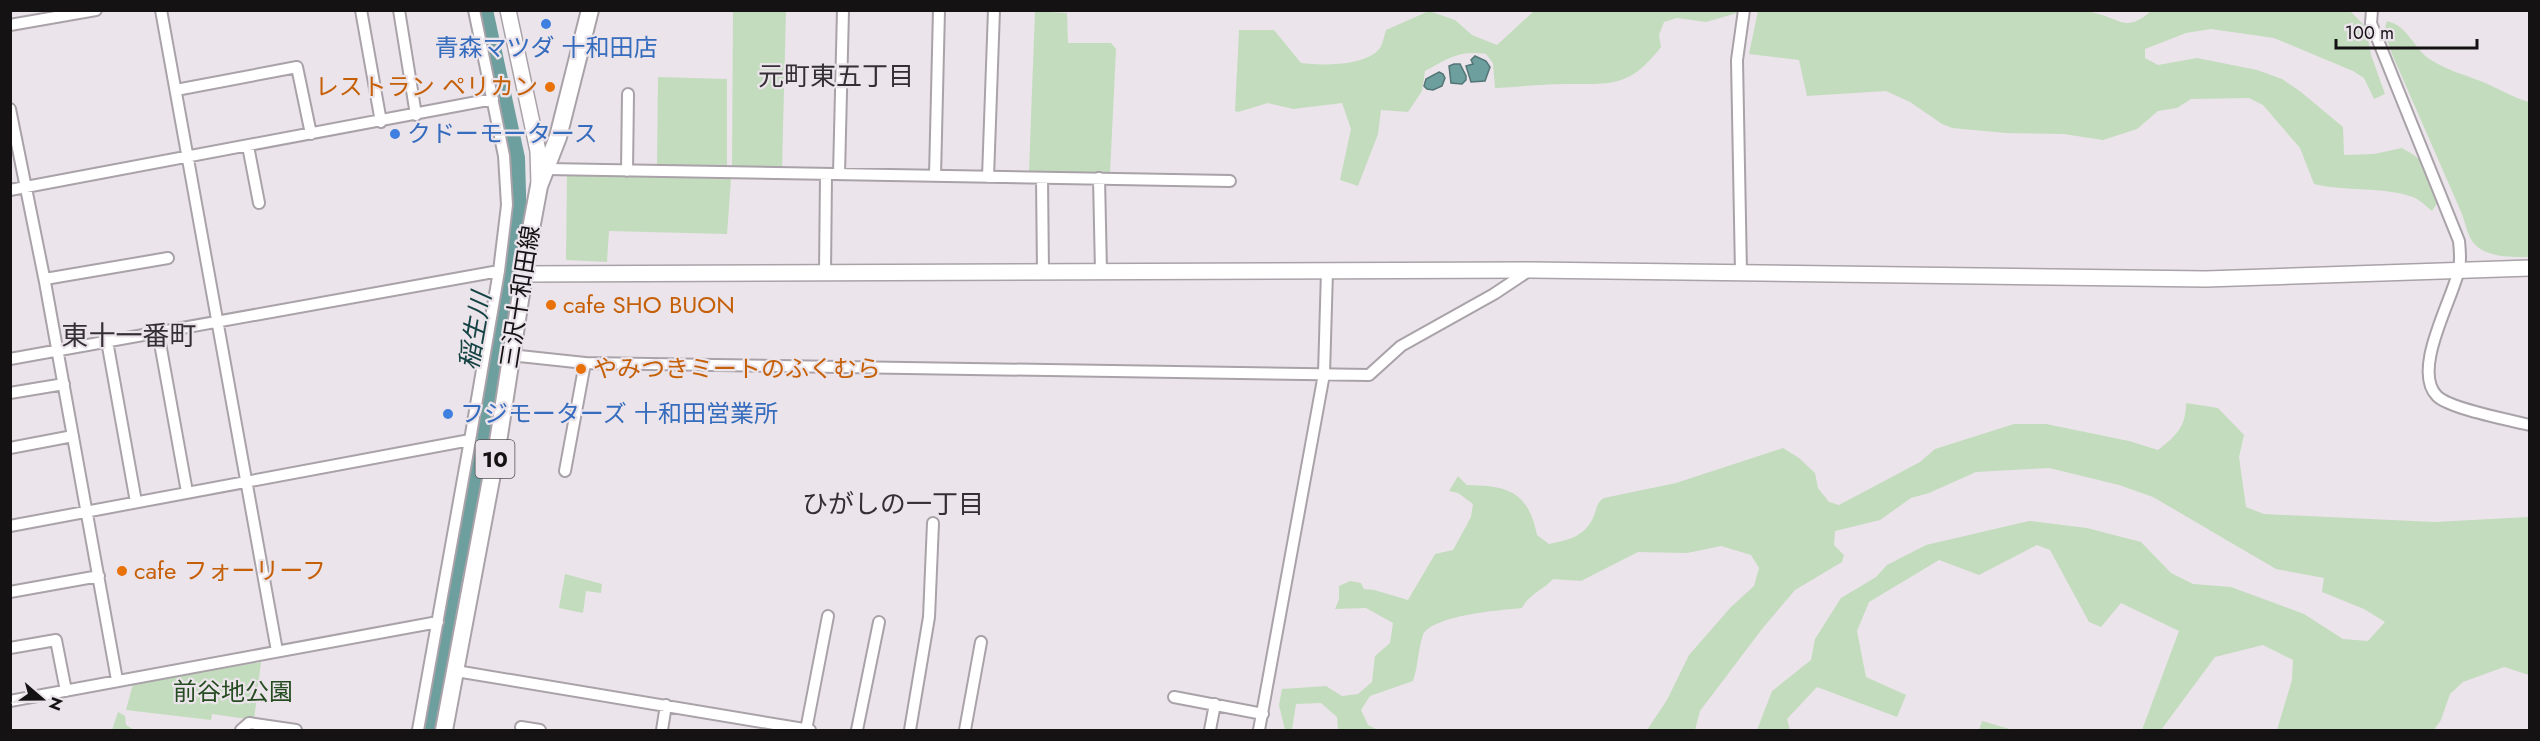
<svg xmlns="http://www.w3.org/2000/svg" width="2540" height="741" font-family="Jost,'Noto Sans JP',sans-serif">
	<rect width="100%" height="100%" fill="#ebe4ea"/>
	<path fill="#c3dcbe" d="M2076,10C2082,11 2089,11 2095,13C2121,19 2126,33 2151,11H2350L2366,27L2371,55L2385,94L2374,99L2364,78L2353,71L2274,38L2211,29L2186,33L2145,49V58L2158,65L2197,58L2257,70L2282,79L2301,92L2343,127L2344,155L2374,154L2402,148L2414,155L2422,162L2438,202L2432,211C2426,206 2420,200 2413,197C2382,186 2346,192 2314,184L2300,148L2263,105L2249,98L2191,99L2177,108L2158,111L2137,129L2103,140L2064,134L2006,133L1952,128L1942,124L1910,102L1886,91L1807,96L1799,60L1749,54L1758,11Z
		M733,11H786L782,169L732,168Z
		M1035,11L1067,13L1068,43H1111L1116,49L1110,174L1029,171Z
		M1429,11L1455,20L1472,35L1497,45L1534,11L1737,10V13L1706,22L1677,18L1664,22L1659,35L1661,47C1630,87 1613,84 1566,84C1542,84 1519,87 1495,88L1493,63L1486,54C1459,50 1449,58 1425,71L1422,91L1408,112L1381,110L1378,134L1358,186L1340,180L1351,129L1342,103L1293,109L1268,103L1238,112L1235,111L1239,30H1274L1301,63C1321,66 1367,66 1380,48C1383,44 1384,36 1386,30Z
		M2387,21C2409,26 2414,50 2431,60C2447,70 2465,75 2483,82C2500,89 2511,97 2529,102V257C2511,257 2484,258 2472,241C2467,233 2465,222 2462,214L2392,54L2384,31Z
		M658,77L727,79V169L657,166Z
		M567,175L731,179L727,234L609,231L607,262L566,260Z
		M2186,403L2218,408L2244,435L2239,457L2246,507L2264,514L2434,522L2529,517V675L2504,667L2463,682L2450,694L2441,720L2434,730H2277L2292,680L2293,660L2263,645L2215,657L2161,730H2142L2179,631L2121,603L2101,627L2089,622L2050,550L2037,545L1979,575L1939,560L1869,602L1857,631L1866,677L1906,695L1897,717L1817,687L1787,719L1790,730H1757L1772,691L1811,660L1815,639L1841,598L1876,577L1887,565L1926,545L2029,521L2087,528L2141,542L2171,573L2193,584L2231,587L2304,614L2343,639L2368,641L2385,622L2364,609L2322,592L2324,578L2276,569L2153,497L2119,485L2049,468L1976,472L1929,493L1911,498L1880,520L1835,531L1834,545L1844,555L1842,562L1795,590L1762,629L1700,711L1695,730H1647L1667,700L1689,655L1731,607L1754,586L1759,568L1751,555L1721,546L1687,553L1638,552L1581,581L1553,579C1543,590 1529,594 1522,608C1502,610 1432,615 1423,635C1418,649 1418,667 1413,681L1370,696L1361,710L1368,725L1378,730H1338L1337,717L1321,703L1296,704L1292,730H1285L1279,705L1282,689L1326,686L1342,696L1358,694L1372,682L1375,656L1390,643L1393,623L1366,608L1335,609L1339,599V586L1350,581L1361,583L1364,589L1374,590L1408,600L1435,554L1453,550L1471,517L1473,504L1458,493L1449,491L1458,476L1467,485C1508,486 1528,491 1537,535L1549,544C1568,540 1584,537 1593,518C1597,509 1596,503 1604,498L1676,483L1783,448L1799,458L1815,473L1818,488L1829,502L1839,505L1920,462L1935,449L2014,424H2046L2129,441L2158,450C2176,436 2186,427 2186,403Z
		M565,574L602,584L601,593L586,591L583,613L559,608Z
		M261,662L254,720L212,714L211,720L126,710L133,684Z
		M118,712L125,716L126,725L134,730H112Z
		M1982,721L2013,730H1979Z"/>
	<path fill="#6e9f9f" stroke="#537575" stroke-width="1.5" d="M1475,56L1486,61L1490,67L1485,81L1471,82L1466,66L1473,64L1471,60Z
		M1454,64H1460L1466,76V80L1462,84L1451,83L1449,66Z
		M1439,72L1443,74L1445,78L1442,86L1433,90L1427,89L1424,86L1426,79Z"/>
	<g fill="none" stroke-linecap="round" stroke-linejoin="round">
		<path stroke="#6e9f9f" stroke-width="16" d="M427,730L455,575L471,507L476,465L503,326L519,227L517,158L485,10"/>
		<g stroke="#a9a2a8" stroke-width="14">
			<path id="street" d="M161,10L277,651
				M361,10L381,122
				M399,10L416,115
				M2372,10L2371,23L2459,241C2460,251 2461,260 2459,269C2453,299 2411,370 2437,396C2450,409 2510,420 2530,425
				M10,25L96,10
				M176,90L297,67L311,134
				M10,109L45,282L117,680
				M248,146L259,203
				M547,169L1230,181
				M627,171L628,94
				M839,174L843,10
				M935,176L939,10
				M988,177L994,10
				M1042,178L1043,271
				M1099,178L1101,272
				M10,190L493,99
				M825,273L826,175
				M1741,273L1737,60L1744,10
				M45,279L168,258
				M158,332L187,492
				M107,341L136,502
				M510,355L585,363L1369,375L1401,346L1494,294L1530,270
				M10,359L499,271
				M10,393L64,384
				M10,448L73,436
				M565,471L585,363
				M10,526L470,440
				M10,592L99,576
				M10,648L56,640L66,691
				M456,671L810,730
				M1174,697L1263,714
				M10,701L438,622
				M521,727L540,730
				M241,730L249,723L296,730
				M418,730L470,440L499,271L507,205L504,156L474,10
				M662,730L666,705
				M806,730L828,616
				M857,730L879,622
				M910,730L929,617L933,523
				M965,730L981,642
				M1210,730L1215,704
				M1259,730L1324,374L1327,271"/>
		</g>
		<g stroke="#a9a2a8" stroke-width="18">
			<path id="secondary" d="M508,10L538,151L539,184
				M523,274L1531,270L2206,279L2530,268"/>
		</g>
		<g stroke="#a9a2a8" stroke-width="20">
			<path id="primary" d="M444,730L498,442L531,229L539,186L558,137L590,10"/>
		</g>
		<use href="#street" stroke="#fff" stroke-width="10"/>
		<use href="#secondary" stroke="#fff" stroke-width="15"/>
		<use href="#primary" stroke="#fff" stroke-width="16"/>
	</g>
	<g fill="#3f7fe0" stroke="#ebe4ea" stroke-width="2">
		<circle cx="546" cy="24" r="6"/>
		<circle cx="395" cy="134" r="6"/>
		<circle cx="448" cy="414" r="6"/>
	</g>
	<g fill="#e8710a" stroke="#ebe4ea" stroke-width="2">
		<circle cx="550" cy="87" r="6"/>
		<circle cx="551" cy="305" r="6"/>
		<circle cx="581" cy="369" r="6"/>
		<circle cx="122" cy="571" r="6"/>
	</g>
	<g text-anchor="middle" stroke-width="4.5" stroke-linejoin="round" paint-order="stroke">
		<rect fill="#ebe4ea" stroke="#555154" stroke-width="1.5" x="475.5" y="440" width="39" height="38" rx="4.5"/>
		<g font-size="22" font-weight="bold" fill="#151214">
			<text x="495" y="467">10</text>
		</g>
		<g font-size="24" fill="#366cbe" stroke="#ebe4ea" text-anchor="start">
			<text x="546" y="56" text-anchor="middle">青森マツダ 十和田店</text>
			<text x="407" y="142">クドーモータース</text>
			<text x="460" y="422">フジモーターズ 十和田営業所</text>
		</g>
		<g font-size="24" fill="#c56008" stroke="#ebe4ea" text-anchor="start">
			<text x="538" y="95" text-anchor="end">レストラン ペリカン</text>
			<text x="563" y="313">cafe SHO BUON</text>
			<text x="593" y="377">やみつきミートのふくむら</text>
			<text x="134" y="579">cafe フォーリーフ</text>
		</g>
		<g font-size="24" fill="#151214" stroke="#ebe4ea">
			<text transform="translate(520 297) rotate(-81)" y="8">三沢十和田線</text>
		</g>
		<g font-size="24" fill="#254b20" stroke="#ebe4ea">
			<text x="233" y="700">前谷地公園</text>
		</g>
		<g font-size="26" fill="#342f34" stroke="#ebe4ea">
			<text x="836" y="85">元町東五丁目</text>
			<text x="893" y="513">ひがしの一丁目</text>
		</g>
		<g font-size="26" font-style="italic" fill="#154344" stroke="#ebe4ea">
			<text transform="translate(475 331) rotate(-80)" y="9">稲生川</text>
		</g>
		<g font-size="27" fill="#342f34" stroke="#ebe4ea">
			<text x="129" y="345">東十一番町</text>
		</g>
	</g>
	<rect width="2540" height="741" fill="none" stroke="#151214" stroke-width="24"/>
	<g transform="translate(42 699) rotate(110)" stroke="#ebe4ea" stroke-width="4.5" paint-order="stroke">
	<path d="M0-4.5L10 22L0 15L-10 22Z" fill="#151214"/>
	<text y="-9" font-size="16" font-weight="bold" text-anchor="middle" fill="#151214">N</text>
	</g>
	<path d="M2336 39v9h141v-9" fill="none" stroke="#151214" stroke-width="3"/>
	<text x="2345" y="39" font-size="18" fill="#151214" stroke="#ebe4ea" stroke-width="4.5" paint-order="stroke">100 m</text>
</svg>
